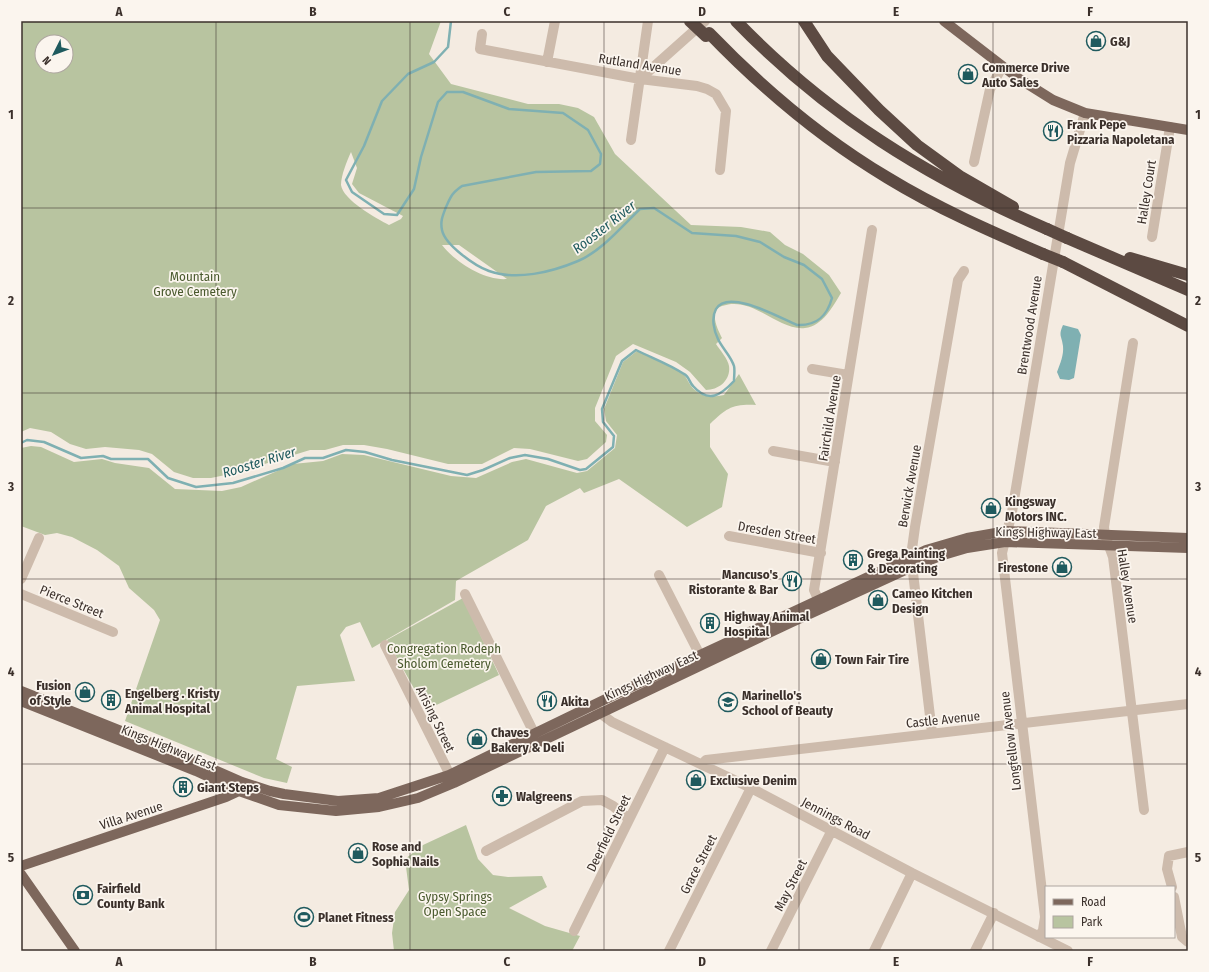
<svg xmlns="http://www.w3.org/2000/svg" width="1209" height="972" font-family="'Fira Sans Condensed',sans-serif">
	<rect width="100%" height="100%" fill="#f4ebe1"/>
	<path fill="#b8c4a0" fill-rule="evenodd" d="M21,21H441L429,54L451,84L528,104H559L578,108L594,117L615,154L691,225L741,227L770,232L785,245L803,254L829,275L841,293C833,306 823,326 805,328C778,331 753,295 722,306C708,311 718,330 722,338L716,344C720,350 728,359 729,366C731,380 719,390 706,390L690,372L676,362L633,344L616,356L595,408V421L607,435L606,442L587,459L578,461L530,449L514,448L482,464H448L387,449L364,445H343L325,450H310L235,473L211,478H193L174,472L152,454L139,450L105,447L86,449L70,444L51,432L30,428L21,432ZM42,42H66V66H42ZM351,152L357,168L352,184L359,193L403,216L401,219L389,225C376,218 343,200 341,185C341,175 347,161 351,152ZM442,245H459L507,279C485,281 455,262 442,245Z
		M637,351C652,358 671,364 684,375C687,378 688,382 691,386C700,397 711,398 724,395L739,374L756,405C732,404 727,408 710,424V447L728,474L722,507L687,527L619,479L584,493L580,488L546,506L528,540L456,581L455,600L372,648L360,622L346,627L340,635L355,681L297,686L276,759L292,767L287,783L264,778L125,721L160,620L154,610L129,588L119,566L97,550L72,537L57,533L45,535L21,526V448L31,446L41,447L74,462L102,459L115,463L149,468L175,489L222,491L241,487L293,464L323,461L342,454L364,455L451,476L476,478L512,462L526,459L577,473L587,471L615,448L617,435L606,421L604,409L623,362Z
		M463,598L499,675L426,710L387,640Z
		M466,825L478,859L493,875L508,877L542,876L547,887L509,908L545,926L580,936L572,951H394L392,933L395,912L409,890L405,859L423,845Z"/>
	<path fill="#7fb0b2" d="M1063,325L1078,329L1081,335L1074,378L1069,380L1060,379L1057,372C1060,364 1064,355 1063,346C1062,336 1058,336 1063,325Z"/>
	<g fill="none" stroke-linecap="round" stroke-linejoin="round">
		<path stroke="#7fb0b2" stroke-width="2.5" d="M21,443L27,440L44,442L81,458L103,456L111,459H148L168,478L196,487L233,483L283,468L305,458H323L346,450L365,452L392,460L467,475L483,470L510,458L525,455L548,459L580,470L586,469L613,447L614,436L603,422L602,409L622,361L636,350C652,358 669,364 684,374C689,376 689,382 693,386C709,404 721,395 734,381C734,376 735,370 734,366C731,356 722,348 718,339C714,331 711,318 716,309C728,288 780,318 797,325C817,326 827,316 832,298L822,279L804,265L784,257L760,242L736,236L692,233L654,208L640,209C622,226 602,251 578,261C552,272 516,281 489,271C475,266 445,245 442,230C440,221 443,215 446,207C451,196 452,193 462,186L536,172L591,171L600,164L601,154L588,130L563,113L509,109L463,92H447L438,102L421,157L414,189L397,215L384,214L352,192L346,180L364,146L382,101L408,74L434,62L448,47L451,21"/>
		<path stroke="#cdbbac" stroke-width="10" d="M482,34L480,49L640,79L697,86L707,89L716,94L726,111L720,170
			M547,62L555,21
			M640,79L705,21
			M631,140L648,21
			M974,162L990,89L1002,67
			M1152,237L1170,127
			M1133,343L1104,527L1105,535L1113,557L1144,810
			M812,369L848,375
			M773,451L835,462
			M729,536L821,553
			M659,575L704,663
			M21,579L39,538
			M21,594L113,632
			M465,594L538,741
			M822,608L814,590L872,230
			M385,645L453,781
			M595,707L600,713L612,722L751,788L912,873L1068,951
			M932,733L911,556L915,527L958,280L964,271
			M702,764L706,760L1188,704
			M486,851L582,801L602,800L613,806L629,819
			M1172,887L1167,869L1169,856L1188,852
			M1174,897L1182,937L1188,942
			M574,931L665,747
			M1039,937L1043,930L1045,917L1002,553L1012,512L1070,163L1085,113
			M669,951L751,788
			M771,951L832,830
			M874,951L912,873
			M975,951L994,913"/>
		<path stroke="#7d675c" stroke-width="10" d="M944,21L1018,78L1053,100L1085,113L1188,130
			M21,691L171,751L242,782L270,791L284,794L338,801L379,798L449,775L614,695L926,550L967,538L1007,531L1188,538
			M21,701L196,771L239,791L279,805L336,811L379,807L418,798L454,783L790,623L912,567L940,556L967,548L1005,542L1188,548
			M21,866L226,797L239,791L240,788
			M21,874L75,951"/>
		<path stroke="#5c4a42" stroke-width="12" d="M736,21C828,116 927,177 1047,229
			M804,21L827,56L879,110L917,145L961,177L1013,207
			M709,33C763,89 821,138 888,178C937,208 990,231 1043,254
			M1067,238L1188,290
			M1130,258L1188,275
			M1063,262L1188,326"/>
		<path stroke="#5c4a42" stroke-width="12" d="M690,21L706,36
			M1047,229L1067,238
			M1043,254L1063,262"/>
	</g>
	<path fill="none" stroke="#3b302b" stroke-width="1" stroke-opacity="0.55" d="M216,21V951M410,21V951M604,21V951M799,21V951M993,21V951M21,208H1188M21,393H1188M21,579H1188M21,764H1188"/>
	<defs>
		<g id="shop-ring" transform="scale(1)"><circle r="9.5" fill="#fbf5ee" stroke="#1f5a5e" stroke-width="1.5"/><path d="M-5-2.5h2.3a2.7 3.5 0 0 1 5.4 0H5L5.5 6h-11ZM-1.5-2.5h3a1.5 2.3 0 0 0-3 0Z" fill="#1f5a5e"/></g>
		<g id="restaurant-ring" transform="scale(1)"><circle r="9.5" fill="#fbf5ee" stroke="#1f5a5e" stroke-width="1.5"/><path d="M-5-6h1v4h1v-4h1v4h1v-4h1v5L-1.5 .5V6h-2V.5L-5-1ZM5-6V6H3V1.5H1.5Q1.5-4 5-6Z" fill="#1f5a5e"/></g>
		<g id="building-ring" transform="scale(1)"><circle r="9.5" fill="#fbf5ee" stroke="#1f5a5e" stroke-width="1.5"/><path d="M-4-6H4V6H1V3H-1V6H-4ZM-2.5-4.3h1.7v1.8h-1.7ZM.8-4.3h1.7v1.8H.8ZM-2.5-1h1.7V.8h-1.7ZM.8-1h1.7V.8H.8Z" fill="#1f5a5e"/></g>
		<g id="university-ring" transform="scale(1)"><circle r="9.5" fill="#fbf5ee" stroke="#1f5a5e" stroke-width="1.5"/><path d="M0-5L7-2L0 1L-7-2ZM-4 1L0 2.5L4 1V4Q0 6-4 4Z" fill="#1f5a5e"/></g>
		<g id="pharmacy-ring" transform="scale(1)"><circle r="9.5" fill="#fbf5ee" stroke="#1f5a5e" stroke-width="1.5"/><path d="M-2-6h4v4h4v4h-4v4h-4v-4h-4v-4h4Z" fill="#1f5a5e"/></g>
		<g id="bank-ring" transform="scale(1)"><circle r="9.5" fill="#fbf5ee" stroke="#1f5a5e" stroke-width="1.5"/><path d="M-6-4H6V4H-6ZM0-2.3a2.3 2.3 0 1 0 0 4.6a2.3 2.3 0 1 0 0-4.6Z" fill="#1f5a5e"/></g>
		<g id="stadium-ring" transform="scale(1)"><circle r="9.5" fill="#fbf5ee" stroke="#1f5a5e" stroke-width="1.5"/><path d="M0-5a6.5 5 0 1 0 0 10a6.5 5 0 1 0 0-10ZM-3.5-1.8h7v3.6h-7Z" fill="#1f5a5e"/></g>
	</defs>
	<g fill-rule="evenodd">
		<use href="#shop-ring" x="1096" y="41"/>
		<use href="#shop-ring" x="968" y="74"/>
		<use href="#restaurant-ring" x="1053" y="131"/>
		<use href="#shop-ring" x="991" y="508"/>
		<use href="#building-ring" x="853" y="560"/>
		<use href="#shop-ring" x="1062" y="567"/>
		<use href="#restaurant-ring" x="792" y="581"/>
		<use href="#shop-ring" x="878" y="600"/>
		<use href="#building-ring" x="710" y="623"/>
		<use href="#shop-ring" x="821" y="659"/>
		<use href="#shop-ring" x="85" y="692"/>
		<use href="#building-ring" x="111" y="700"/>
		<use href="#restaurant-ring" x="547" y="701"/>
		<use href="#university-ring" x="728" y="702"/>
		<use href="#shop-ring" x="477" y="739"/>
		<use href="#shop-ring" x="696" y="780"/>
		<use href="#building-ring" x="183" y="787"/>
		<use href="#pharmacy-ring" x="502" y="796"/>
		<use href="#shop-ring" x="358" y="853"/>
		<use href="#bank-ring" x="83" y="895"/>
		<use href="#stadium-ring" x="304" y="917"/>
	</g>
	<g text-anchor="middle" stroke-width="3.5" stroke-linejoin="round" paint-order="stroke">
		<g font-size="13" font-weight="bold" fill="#3b302b" stroke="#fbf5ee" text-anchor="start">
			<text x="1110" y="46">G&amp;J</text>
			<text x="982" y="72">Commerce Drive<tspan x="982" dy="15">Auto Sales</tspan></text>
			<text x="1067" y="129">Frank Pepe<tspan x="1067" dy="15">Pizzaria Napoletana</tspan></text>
			<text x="1005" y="506">Kingsway<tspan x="1005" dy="15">Motors INC.</tspan></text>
			<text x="867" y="558">Grega Painting<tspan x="867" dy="15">&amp; Decorating</tspan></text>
			<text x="1048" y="572" text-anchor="end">Firestone</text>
			<text x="778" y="579" text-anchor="end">Mancuso's<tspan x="778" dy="15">Ristorante &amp; Bar</tspan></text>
			<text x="892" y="598">Cameo Kitchen<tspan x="892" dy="15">Design</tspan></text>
			<text x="724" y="621">Highway Animal<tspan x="724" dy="15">Hospital</tspan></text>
			<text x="835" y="664">Town Fair Tire</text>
			<text x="71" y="690" text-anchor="end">Fusion<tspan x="71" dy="15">of Style</tspan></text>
			<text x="125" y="698">Engelberg . Kristy<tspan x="125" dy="15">Animal Hospital</tspan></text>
			<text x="742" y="700">Marinello's<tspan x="742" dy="15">School of Beauty</tspan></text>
			<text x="561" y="706">Akita</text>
			<text x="491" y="737">Chaves<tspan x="491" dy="15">Bakery &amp; Deli</tspan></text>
			<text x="710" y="785">Exclusive Denim</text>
			<text x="197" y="792">Giant Steps</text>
			<text x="516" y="801">Walgreens</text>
			<text x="372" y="851">Rose and<tspan x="372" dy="15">Sophia Nails</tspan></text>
			<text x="97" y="893">Fairfield<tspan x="97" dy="15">County Bank</tspan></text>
			<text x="318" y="922">Planet Fitness</text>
		</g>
		<g font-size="13" fill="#3b302b" stroke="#fbf5ee">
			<text transform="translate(640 64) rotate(9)" y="5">Rutland Avenue</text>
			<text transform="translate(1146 192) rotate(-81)" y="5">Halley Court</text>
			<text transform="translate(1029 325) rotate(-81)" y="5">Brentwood Avenue</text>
			<text transform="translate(829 418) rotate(-81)" y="5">Fairchild Avenue</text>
			<text transform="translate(909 486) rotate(-80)" y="5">Berwick Avenue</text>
			<text transform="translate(777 532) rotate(10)" y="5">Dresden Street</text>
			<text transform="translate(1046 532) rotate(1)" y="5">Kings Highway East</text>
			<text transform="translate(1128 586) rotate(81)" y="5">Halley Avenue</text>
			<text transform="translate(72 601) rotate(22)" y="5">Pierce Street</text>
			<text transform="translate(651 675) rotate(-25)" y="5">Kings Highway East</text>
			<text transform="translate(436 719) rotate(64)" y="5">Arising Street</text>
			<text transform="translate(943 719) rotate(-6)" y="5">Castle Avenue</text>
			<text transform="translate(1010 741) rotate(-97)" y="5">Longfellow Avenue</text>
			<text transform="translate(169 747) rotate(22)" y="5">Kings Highway East</text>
			<text transform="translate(131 815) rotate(-18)" y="5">Villa Avenue</text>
			<text transform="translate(836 818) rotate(28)" y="5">Jennings Road</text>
			<text transform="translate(608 833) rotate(-64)" y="5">Deerfield Street</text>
			<text transform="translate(698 864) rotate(-63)" y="5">Grace Street</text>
			<text transform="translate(790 885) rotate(-63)" y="5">May Street</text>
		</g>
		<g font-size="13" fill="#4a5a2e" stroke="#fbf5ee">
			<text x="195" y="281">Mountain<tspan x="195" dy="15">Grove Cemetery</tspan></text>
			<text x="444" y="653">Congregation Rodeph<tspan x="444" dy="15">Sholom Cemetery</tspan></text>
			<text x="455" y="901">Gypsy Springs<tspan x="455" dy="15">Open Space</tspan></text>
		</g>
		<g font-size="14" font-style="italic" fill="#1f5a5e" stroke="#fbf5ee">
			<text transform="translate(604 227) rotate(-38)" y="5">Rooster River</text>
			<text transform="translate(259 462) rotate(-17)" y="5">Rooster River</text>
		</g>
	</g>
	<rect width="1209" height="972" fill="none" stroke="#fbf5ee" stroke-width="44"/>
	<rect x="1045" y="886" width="130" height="52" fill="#fbf5ee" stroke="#aea6a0"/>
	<rect x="1053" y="899" width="20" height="6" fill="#7d675c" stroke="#aea6a0"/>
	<text x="1081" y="906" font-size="12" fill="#3b302b">Road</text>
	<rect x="1053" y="916" width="20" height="12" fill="#b8c4a0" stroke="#aea6a0"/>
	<text x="1081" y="926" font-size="12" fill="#3b302b">Park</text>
	<g transform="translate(54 54) rotate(228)"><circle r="19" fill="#fbf5ee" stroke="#aea6a0"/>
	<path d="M0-3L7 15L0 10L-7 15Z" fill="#1f5a5e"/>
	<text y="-6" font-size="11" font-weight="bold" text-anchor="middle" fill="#3b302b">N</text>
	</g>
	<rect x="22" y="22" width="1165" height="928" fill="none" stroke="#3b302b" stroke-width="1.5"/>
	<g font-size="13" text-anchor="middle" font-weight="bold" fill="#3b302b">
		<text x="119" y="16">A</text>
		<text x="313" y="16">B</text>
		<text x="507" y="16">C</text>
		<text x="702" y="16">D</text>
		<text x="896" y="16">E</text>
		<text x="1090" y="16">F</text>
		<text x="11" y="119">1</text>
		<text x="1198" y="119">1</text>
		<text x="11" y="305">2</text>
		<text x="1198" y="305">2</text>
		<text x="11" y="491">3</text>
		<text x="1198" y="491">3</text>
		<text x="11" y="676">4</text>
		<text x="1198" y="676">4</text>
		<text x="11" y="862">5</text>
		<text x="1198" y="862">5</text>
		<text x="119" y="966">A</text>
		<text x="313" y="966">B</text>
		<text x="507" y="966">C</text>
		<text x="702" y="966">D</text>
		<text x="896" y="966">E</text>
		<text x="1090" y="966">F</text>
	</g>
</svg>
